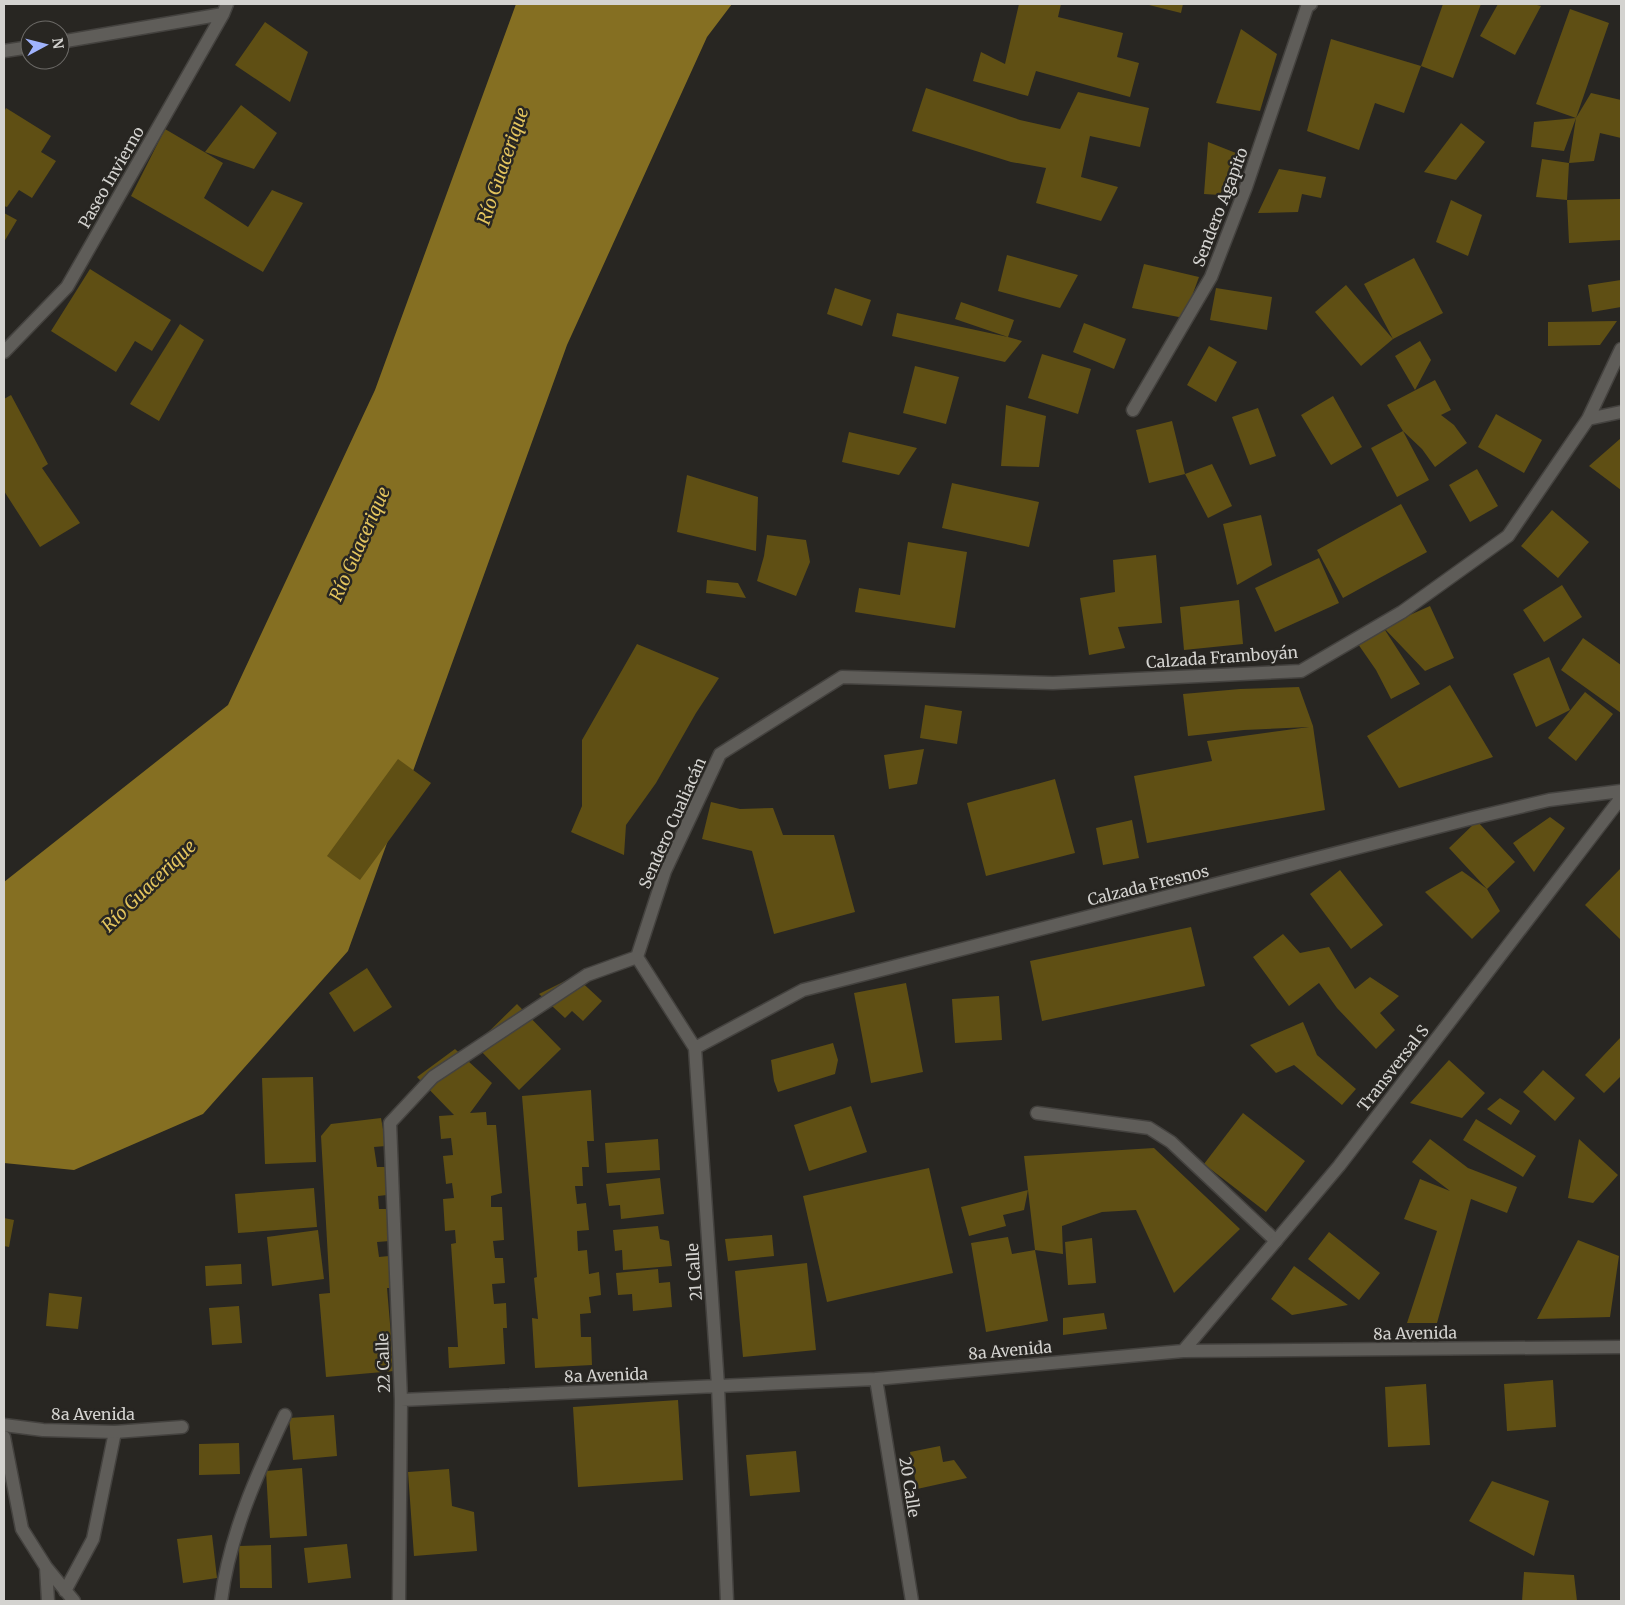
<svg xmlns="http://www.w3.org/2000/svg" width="1625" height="1605" font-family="Merriweather,serif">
	<rect width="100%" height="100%" fill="#282622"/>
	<path fill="#856f22" d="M516,4H732L707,37L567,345L348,951L203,1114L74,1170L4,1163V882L228,705L375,390Z"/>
	<path fill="#5f4f14" d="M1019,4H1061L1058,17L1123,33L1117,57L1139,63L1130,97L1036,71L1028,96L973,81L981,52L1005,64Z
		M1145,4H1183L1181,13Z
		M1443,4H1481L1453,78L1421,66L1404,113L1375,103L1359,150L1307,131L1331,39L1421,66Z
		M1498,4H1533L1541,6L1515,55L1480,36Z
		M1570,9L1609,23L1576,118L1536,104Z
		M265,22L308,52L290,102L235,65Z
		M1241,29L1277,54L1260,111L1216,103Z
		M926,88L1020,120L1060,129L1078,92L1149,108L1140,147L1090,136L1081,177L1118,187L1101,221L1036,203L1046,168L1011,162L912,131Z
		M1591,93L1621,100V138L1600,133L1594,161L1569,163L1576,118L1564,151L1531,147L1534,122L1576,118Z
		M241,105L277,133L254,169L205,152Z
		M6,108L51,136L41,152L56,161L32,198L19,190L7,207L4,206V112Z
		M1461,123L1485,142L1456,180L1424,172Z
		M165,129L223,163L204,198L248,227L272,190L303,203L263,272L131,196Z
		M1208,142L1236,153L1220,195L1204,194Z
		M1542,159L1569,163L1567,200L1536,197Z
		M1279,169L1326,177L1321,198L1302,194L1298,212L1258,213Z
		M1621,199V240L1569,243L1567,200Z
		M1451,200L1482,215L1468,256L1436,242Z
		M4,213L17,220L4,242Z
		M1007,255L1078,275L1060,308L998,291Z
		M1414,258L1443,313L1393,339L1364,284Z
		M1144,264L1199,277L1184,318L1132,308Z
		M90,269L171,320L152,351L135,341L116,372L51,331Z
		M1621,280V307L1592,312L1588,285Z
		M1346,285L1393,339L1361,366L1315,312Z
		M835,288L871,300L862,326L827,314Z
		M1216,288L1272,297L1267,330L1210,320Z
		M961,302L1014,320L1008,337L1022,341L1005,362L892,336L897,313L1008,337L955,319Z
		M1617,321L1600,345L1548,346V322Z
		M1084,323L1126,339L1114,369L1073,352Z
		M180,324L204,340L159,421L130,404Z
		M1420,341L1431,360L1415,390L1395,356Z
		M1209,346L1237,362L1216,402L1187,385Z
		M1042,354L1091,369L1078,414L1028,398Z
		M915,366L959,377L946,424L903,413Z
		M1435,380L1451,410L1441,415L1454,425L1467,443L1435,467L1422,449L1403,431L1387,405Z
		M11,395L48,464L42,468L80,523L40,547L4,491V399Z
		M1333,396L1362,447L1331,465L1301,415Z
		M1006,405L1046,416L1039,467L1001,466Z
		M1258,408L1276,456L1250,465L1232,417Z
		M1496,414L1542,440L1524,473L1478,447Z
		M1172,421L1185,474L1212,464L1232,506L1208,518L1185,474L1149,483L1136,430Z
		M1403,431L1429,480L1397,497L1371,448Z
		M849,432L917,448L899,475L842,462Z
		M1621,438V490L1589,466Z
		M1477,469L1498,506L1470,522L1449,485Z
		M687,475L758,497L756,551L677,532Z
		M952,483L1039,502L1029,547L942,528Z
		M1401,504L1427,552L1343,598L1317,550Z
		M1552,510L1589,542L1558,578L1521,546Z
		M1261,515L1272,565L1237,585L1223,524Z
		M767,535L806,540L810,562L796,596L757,581L764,556Z
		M908,542L967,552L955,628L855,612L859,588L900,595Z
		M1156,555L1162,623L1118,627L1125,648L1089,655L1080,598L1115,592L1113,560Z
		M1319,558L1339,603L1275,632L1255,588Z
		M707,580L738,583L746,598L706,593Z
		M1562,585L1582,617L1544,642L1523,610Z
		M1239,600L1243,644L1184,650L1180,607Z
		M1430,606L1454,658L1425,671L1383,627L1420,684L1391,699L1376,670L1358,644L1383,627Z
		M1583,638L1621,665V713L1561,670Z
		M637,644L719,678L696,713L656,783L626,825L624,855L571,832L582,806V740Z
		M1549,657L1570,710L1536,727L1513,674Z
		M1450,685L1493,757L1399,788L1367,736Z
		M1299,687L1313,726L1325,810L1147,843L1134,776L1212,761L1207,741L1309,727L1244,730L1188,736L1183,694L1240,689Z
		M1585,692L1613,714L1576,761L1548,738Z
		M925,705L962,711L957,744L920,738Z
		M924,749L917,784L889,789L884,755Z
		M398,759L431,783L360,880L327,856Z
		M1055,779L1075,853L986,876L967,803Z
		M711,802L740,809L773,808L783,835H834L855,912L774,934L752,851L702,839Z
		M1550,817L1565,828L1534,872L1513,843Z
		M1132,820L1139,858L1103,865L1096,828Z
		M1477,821L1515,862L1487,889L1500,911L1472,939L1425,892L1462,871L1487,889L1449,848Z
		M1621,868V940L1585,905Z
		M1340,870L1383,925L1351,949L1310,894Z
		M1191,927L1205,986L1042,1021L1030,961Z
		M1283,934L1300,953L1329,947L1355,989L1370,977L1399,996L1380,1013L1395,1030L1376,1049L1337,1008L1319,983L1289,1006L1253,957Z
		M367,968L392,1007L354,1032L329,993Z
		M575,976L602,1001L583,1021L572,1011L565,1018L539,994Z
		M906,983L923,1072L871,1083L854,993Z
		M999,996L1002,1040L955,1043L952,999Z
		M517,1004L561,1049L519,1090L475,1045Z
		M1303,1022L1317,1055L1356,1089L1342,1105L1294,1065L1276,1073L1250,1045Z
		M1621,1037V1076L1604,1093L1585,1075Z
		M833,1043L838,1060L835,1074L778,1092L774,1081L771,1060Z
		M455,1049L492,1083L470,1113L486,1112L487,1125H496L502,1193L491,1196V1207H502L504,1240L493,1241L495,1258H503L505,1283L492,1284L494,1304L506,1303L507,1328H503L505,1364L449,1368L448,1347H458L451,1244L456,1243L455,1230L445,1231L443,1199L454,1198L452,1183L446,1184L443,1156L453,1155L451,1138L441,1139L439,1116L454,1115L417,1077Z
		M1449,1060L1485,1093L1462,1118L1410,1103Z
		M1543,1070L1575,1098L1555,1121L1523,1092Z
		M313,1077L316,1162L265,1164L262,1078Z
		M591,1090L594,1141H587L589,1167H582L583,1186H575L577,1204L586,1203L589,1230L577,1231L578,1251L587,1250L589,1274L599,1272L601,1295L589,1297L591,1313L580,1314L581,1337H591L592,1365L535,1368L532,1318L538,1319L534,1278L537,1277L522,1096Z
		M1500,1098L1520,1111L1511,1125L1487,1109Z
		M851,1106L867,1152L809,1171L794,1125Z
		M1243,1113L1305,1161L1266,1212L1204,1164Z
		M381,1118L386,1146L374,1147L377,1167H385L387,1195L378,1196L379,1209H388L390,1241L377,1242L379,1257L389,1256L392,1288H387L394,1371L326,1377L319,1294L330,1293L321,1136L331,1124Z
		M1476,1119L1536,1156L1523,1177L1463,1140Z
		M658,1139L660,1170L607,1173L605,1143Z
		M1430,1139L1468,1168L1517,1187L1507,1213L1471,1199L1437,1323H1407L1437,1231L1404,1219L1420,1179L1450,1191L1412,1162Z
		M1579,1139L1618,1175L1593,1203L1568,1198Z
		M1154,1148L1240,1229L1174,1293L1136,1210L1102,1212L1062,1226L1063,1254L1035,1250L1024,1156Z
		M929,1168L953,1273L827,1302L803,1196Z
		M660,1178L664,1214L621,1219L620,1205L609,1206L606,1184Z
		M314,1188L317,1227L238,1233L235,1194Z
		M1028,1190L1024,1210L1003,1215L1006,1226L969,1236L961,1207Z
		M4,1218L14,1220L9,1247L4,1246Z
		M658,1226L660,1239L669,1241L672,1266L623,1270L622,1250L615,1251L613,1230Z
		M318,1230L324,1279L272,1286L267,1237Z
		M1329,1232L1380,1273L1359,1300L1308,1259Z
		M772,1235L774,1256L728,1261L725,1239Z
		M1008,1237L1012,1254L1035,1250L1048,1321L986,1332L971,1243Z
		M1092,1238L1096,1283L1068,1285L1065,1242Z
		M1578,1240L1619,1256L1610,1317L1537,1319Z
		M807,1263L816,1350L743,1357L735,1271Z
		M241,1264L242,1284L206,1286L205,1266Z
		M1294,1266L1348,1305L1292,1315L1271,1299Z
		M658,1269L659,1283L670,1282L672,1307L633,1311L632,1294L618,1295L616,1273Z
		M49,1293L82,1297L78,1329L46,1326Z
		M239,1306L242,1343L212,1345L209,1308Z
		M1104,1313L1107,1329L1063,1335V1318Z
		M1553,1380L1556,1427L1507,1431L1504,1384Z
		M1426,1384L1430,1445L1388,1447L1385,1387Z
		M678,1400L683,1480L578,1487L573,1407Z
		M334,1415L337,1456L293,1460L289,1418Z
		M239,1443L240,1474L199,1475V1444Z
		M940,1446L943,1462L954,1460L967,1478L917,1489L910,1452Z
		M796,1451L800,1492L750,1496L746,1455Z
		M302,1468L307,1536L270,1538L266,1471Z
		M449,1469L452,1506L474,1512L477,1551L414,1556L408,1472Z
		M1492,1481L1549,1501L1534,1556L1469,1521Z
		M212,1535L217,1578L183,1583L177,1539Z
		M347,1544L351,1578L308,1583L304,1548Z
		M271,1545L272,1588H240L239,1546Z
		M1524,1572L1574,1575L1577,1601H1522Z"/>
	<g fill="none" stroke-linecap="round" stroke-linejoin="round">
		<g stroke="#44423f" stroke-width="15">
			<path id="lane" d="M1037,1113L1149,1128L1171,1142L1276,1241
				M4,1437L22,1529L46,1567L48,1601
				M46,1567L74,1601
				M65,1591L93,1539L115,1432
				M221,1601C229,1536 257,1474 285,1415"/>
		</g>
		<g stroke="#44423f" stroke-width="15">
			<path id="street" d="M60,42L223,14
				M4,51L30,47
				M4,352L67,287L223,14L227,4
				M1133,410L1211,277L1246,187L1307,7L1311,4
				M1588,419L1621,349
				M637,957L665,871L720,754L842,677L1053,683L1301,671L1402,612L1508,536L1588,419L1621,412
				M637,957L695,1048L718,1386L727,1601
				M695,1048L803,990L1469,819L1549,800L1621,791
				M1183,1351L1339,1166L1621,798
				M876,1379L912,1601
				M401,1400L876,1379L1183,1351L1621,1347
				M4,1425L43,1430L115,1432L182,1427
				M399,1601L401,1400L390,1123L433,1077L587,975L637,957"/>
		</g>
		<use href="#lane" stroke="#5f5d59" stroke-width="12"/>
		<use href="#street" stroke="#5f5d59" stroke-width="12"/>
	</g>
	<g text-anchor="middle" stroke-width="5" stroke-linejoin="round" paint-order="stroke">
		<g font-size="16" fill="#d4d3d0" stroke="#282622">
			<text transform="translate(111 177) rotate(-60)" y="6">Paseo Invierno</text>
			<text transform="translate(1220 207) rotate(-69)" y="6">Sendero Agapito</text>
			<text transform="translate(1222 657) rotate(-4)" y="6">Calzada Framboyán</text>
			<text transform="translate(672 823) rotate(-66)" y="6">Sendero Cualiacán</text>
			<text transform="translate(1148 885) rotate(-14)" y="6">Calzada Fresnos</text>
			<text transform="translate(1393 1068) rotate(-52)" y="6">Transversal S</text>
			<text transform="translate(694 1272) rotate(-94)" y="6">21 Calle</text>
			<text transform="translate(1415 1333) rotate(-1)" y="6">8a Avenida</text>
			<text transform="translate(1010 1350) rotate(-5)" y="6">8a Avenida</text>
			<text transform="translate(383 1363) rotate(-92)" y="6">22 Calle</text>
			<text transform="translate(606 1375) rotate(-2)" y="6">8a Avenida</text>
			<text x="93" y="1420">8a Avenida</text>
			<text transform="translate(910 1487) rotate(81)" y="6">20 Calle</text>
		</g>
		<g font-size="18" font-style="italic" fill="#e4c55e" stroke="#282622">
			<text transform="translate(503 166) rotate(-71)" y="6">Río Guacerique</text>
			<text transform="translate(360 544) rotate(-66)" y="6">Río Guacerique</text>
			<text transform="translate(149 886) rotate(-44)" y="6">Río Guacerique</text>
		</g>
	</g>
	<rect width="1625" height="1605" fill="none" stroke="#d4d3d0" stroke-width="10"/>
	<g transform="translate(45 45) rotate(83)"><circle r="24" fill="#282622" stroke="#6d6b68"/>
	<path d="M0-4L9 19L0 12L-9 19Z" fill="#a0b3fd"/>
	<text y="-8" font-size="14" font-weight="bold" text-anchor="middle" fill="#d4d3d0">N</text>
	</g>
</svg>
